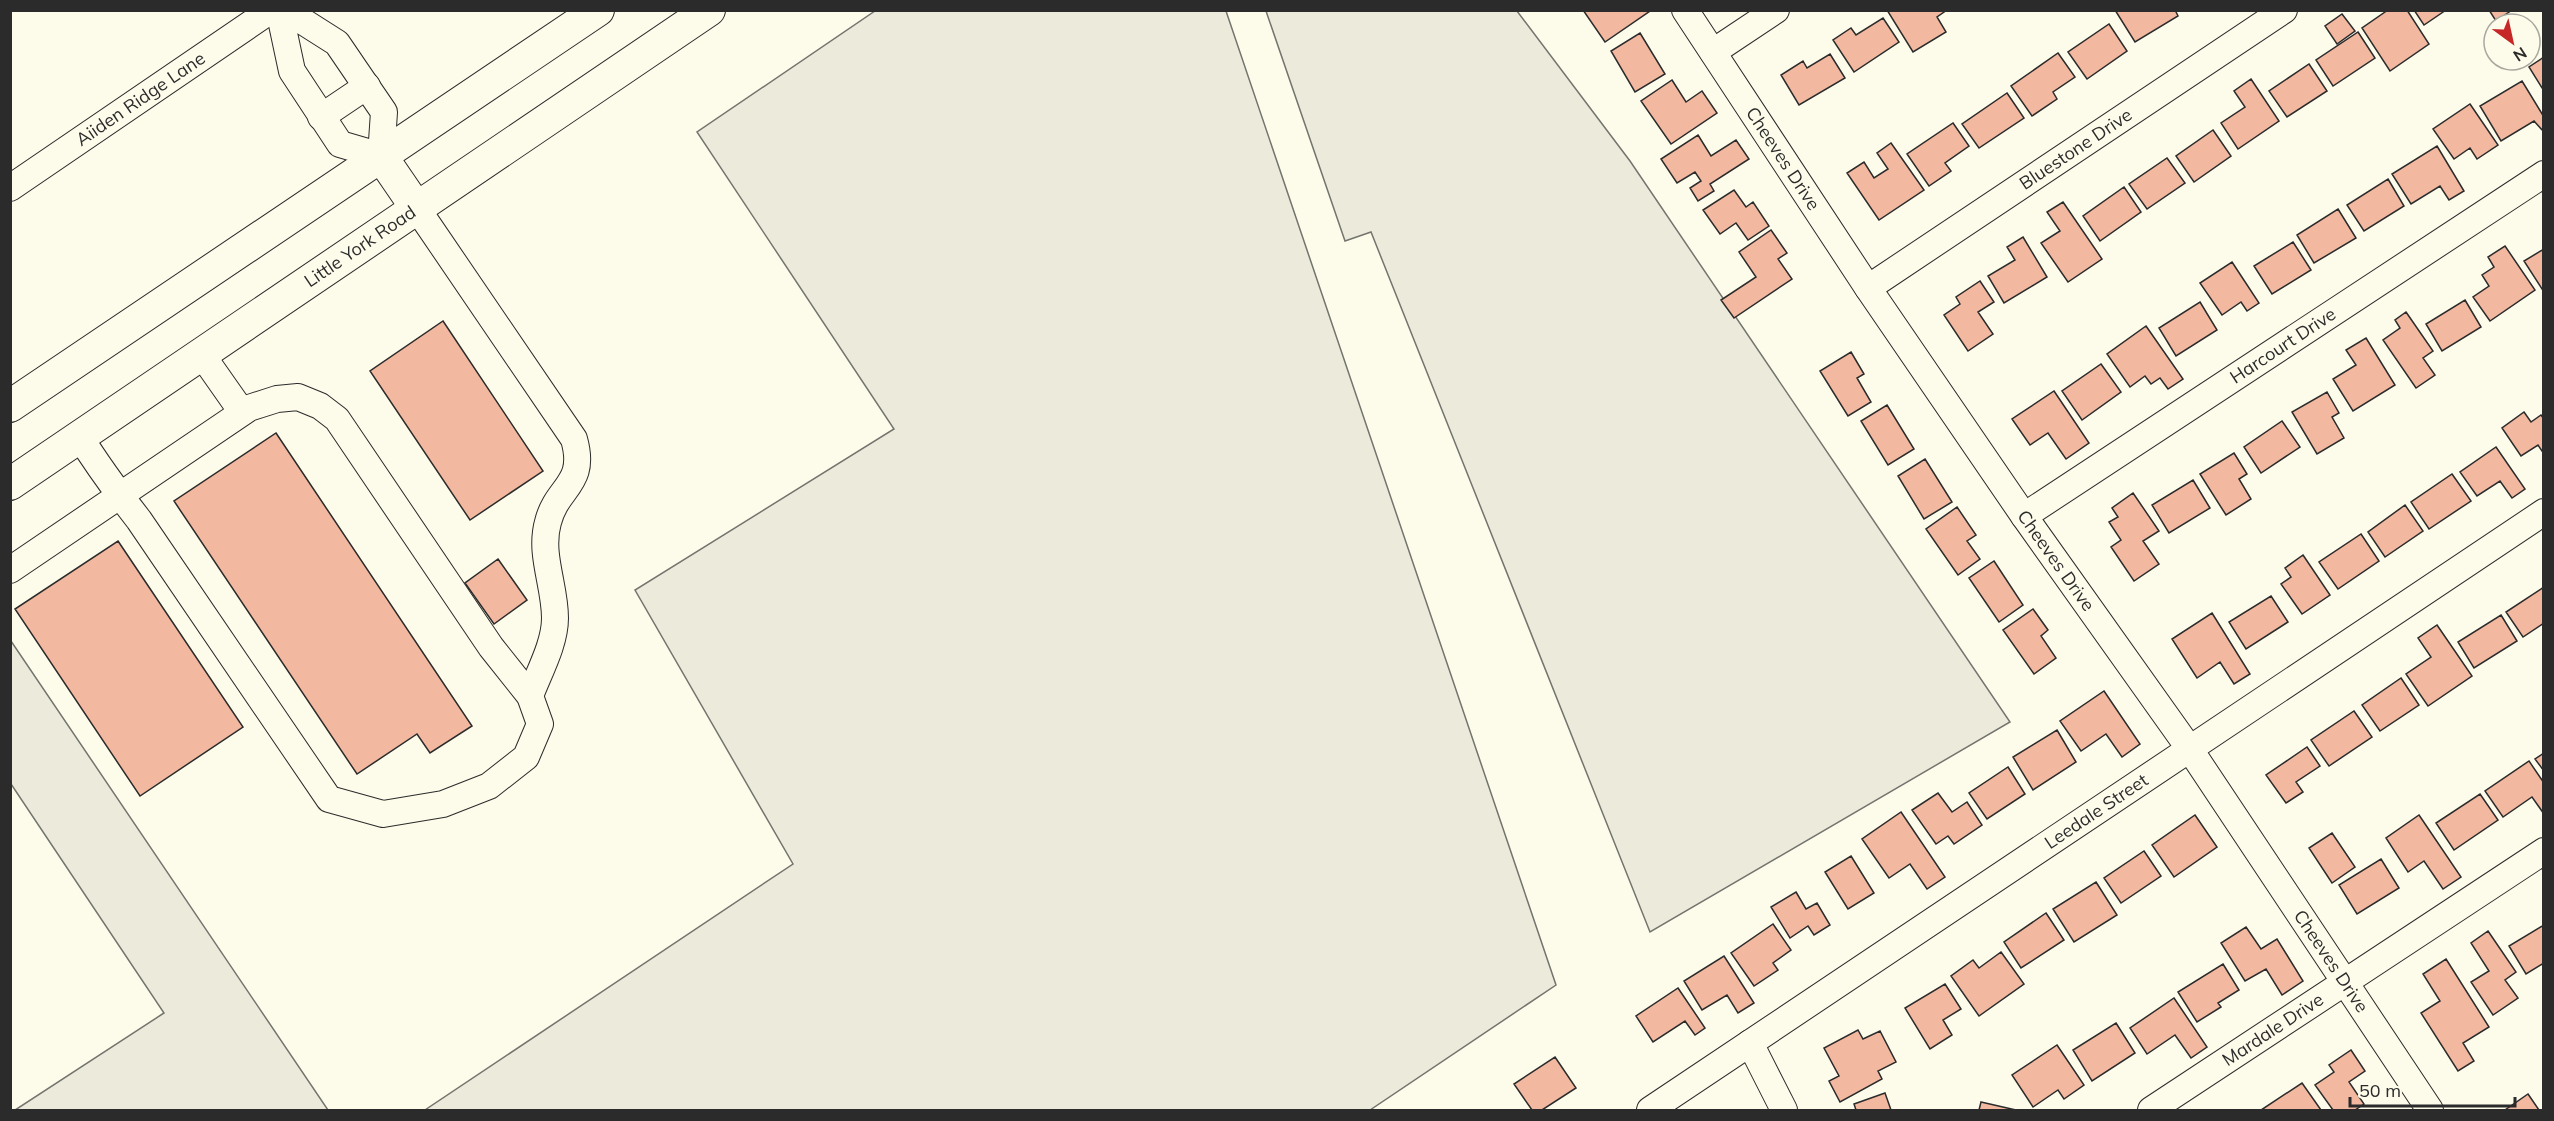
<svg xmlns="http://www.w3.org/2000/svg" width="2554" height="1121" font-family="Mulish,sans-serif">
	<rect width="100%" height="100%" fill="#fdfbea"/>
	<path fill="#ecebdb" stroke="#74746e" stroke-width="1.5" d="M875,11H1226L1556,985L1370,1110H425L793,864L635,590L894,429L697,132Z
		M1266,11H1517L1630,161L2010,722L1650,932L1371,232L1345,241Z
		M10,641H11L328,1110H15L164,1013L11,784Z"/>
	<path fill="#f2b8a0" stroke="#2b2b2b" stroke-width="1.5" d="M1583,10H1650V11L1605,42Z
		M1887,10H1947L1937,17L1946,32L1913,52Z
		M2115,10H2175L2178,16L2135,42Z
		M2388,10H2407L2429,44L2390,71L2362,28Z
		M2414,10H2446L2424,25Z
		M2489,10H2512L2496,21Z
		M2342,14L2355,31L2337,44L2325,26Z
		M1883,18L1899,42L1854,72L1833,40L1851,28L1856,35Z
		M2109,24L2127,51L2087,79L2068,52Z
		M2358,32L2375,58L2333,86L2316,60Z
		M1640,33L1665,74L1635,92L1611,51Z
		M2058,53L2075,77L2053,92L2057,99L2032,116L2011,86Z
		M1830,54L1845,78L1799,105L1781,75L1803,61L1807,68Z
		M2544,57V91L2529,67Z
		M2309,64L2327,91L2287,117L2269,91Z
		M2251,79L2279,121L2238,149L2221,123L2245,107L2234,91Z
		M1672,80L1686,102L1702,91L1717,113L1671,144L1641,101Z
		M2522,81L2544,117V132L2534,121L2501,141L2480,106Z
		M2007,93L2024,118L1979,148L1962,124Z
		M2470,104L2498,145L2477,159L2470,148L2454,159L2433,129Z
		M1953,123L1969,146L1945,163L1951,171L1929,186L1907,154Z
		M2213,130L2231,156L2194,182L2176,156Z
		M1698,135L1711,156L1736,140L1749,159L1710,184L1714,191L1698,201L1690,188L1701,181L1695,172L1677,183L1661,159Z
		M1891,143L1924,190L1879,220L1847,173L1864,162L1874,178L1888,169L1877,153Z
		M2437,146L2464,191L2449,200L2440,186L2411,204L2392,174Z
		M2167,158L2185,183L2147,209L2129,184Z
		M2388,179L2404,206L2364,231L2347,205Z
		M2124,187L2141,212L2100,241L2083,216Z
		M1734,190L1746,207L1753,202L1769,226L1748,240L1736,223L1720,234L1703,210Z
		M2063,202L2102,259L2068,282L2041,243L2060,231L2047,212Z
		M2338,209L2356,238L2314,263L2297,235Z
		M1771,230L1787,253L1778,259L1792,279L1734,318L1721,300L1756,277L1739,252Z
		M2023,237L2047,277L2004,303L1988,276L2015,260L2007,247Z
		M2293,242L2311,270L2272,294L2254,266Z
		M2505,246L2535,290L2490,321L2473,297L2489,286L2482,275L2494,267L2488,257Z
		M2544,249V292L2524,261Z
		M2232,262L2259,303L2247,311L2241,302L2222,315L2200,283Z
		M1980,281L1994,302L1978,312L1993,334L1968,351L1944,315L1960,304L1956,297Z
		M2465,300L2481,327L2442,351L2426,324Z
		M2200,302L2217,330L2176,356L2159,328Z
		M2406,312L2433,351L2423,358L2435,375L2416,388L2383,340L2400,328L2395,320Z
		M443,321L543,471L470,520L370,371Z
		M2146,326L2183,379L2168,389L2160,378L2151,384L2145,376L2130,387L2107,354Z
		M2366,338L2395,385L2353,411L2333,379L2356,365L2346,350Z
		M1851,352L1864,374L1857,378L1871,402L1848,416L1820,371Z
		M2101,364L2121,392L2082,420L2062,391Z
		M2054,391L2089,443L2066,459L2048,433L2030,445L2012,419Z
		M2327,392L2339,413L2332,417L2344,438L2317,454L2292,412Z
		M1887,405L1914,449L1888,465L1861,421Z
		M2524,412L2531,422L2541,415L2544,419V454L2538,445L2521,456L2502,428Z
		M2282,421L2300,447L2261,473L2244,447Z
		M276,433L472,726L430,753L417,734L357,774L174,501Z
		M2496,447L2525,489L2512,498L2500,481L2477,496L2460,472Z
		M2234,453L2247,474L2239,479L2251,499L2226,515L2200,474Z
		M1925,459L1952,502L1924,519L1898,476Z
		M2452,474L2471,501L2429,529L2411,502Z
		M2193,480L2210,508L2169,533L2152,505Z
		M2133,493L2159,531L2143,541L2159,564L2134,581L2111,547L2121,540L2109,522L2118,517L2112,508Z
		M2405,505L2423,531L2385,557L2368,532Z
		M1957,507L1976,535L1967,541L1980,559L1958,575L1926,529Z
		M2361,534L2379,561L2338,589L2319,562Z
		M118,541L243,727L140,796L15,609Z
		M2303,555L2330,595L2302,614L2281,584L2291,577L2285,568Z
		M498,559L527,600L494,624L465,583Z
		M1994,561L2023,605L1999,622L1969,578Z
		M2544,587V623L2523,637L2506,612Z
		M2271,596L2288,622L2246,649L2229,622Z
		M2033,609L2048,630L2041,636L2056,658L2034,674L2003,630Z
		M2212,613L2250,674L2234,684L2220,662L2197,678L2172,639Z
		M2501,615L2517,641L2474,668L2458,642Z
		M2437,625L2472,676L2428,706L2406,674L2431,657L2418,638Z
		M2401,678L2419,705L2380,731L2362,705Z
		M2104,691L2140,744L2122,757L2106,734L2081,751L2060,721Z
		M2354,711L2372,737L2329,766L2311,740Z
		M2057,730L2076,762L2033,790L2013,757Z
		M2307,747L2320,766L2296,782L2303,792L2286,803L2266,775Z
		M2544,753V771L2535,759Z
		M2529,761L2544,783V814L2532,797L2503,817L2485,791Z
		M2008,767L2025,794L1987,819L1969,793Z
		M1938,793L1952,812L1967,802L1982,825L1954,844L1948,836L1936,844L1912,810Z
		M2480,794L2498,820L2454,850L2436,823Z
		M1901,812L1945,877L1927,889L1910,864L1889,878L1862,839Z
		M2195,815L2217,847L2174,877L2152,845Z
		M2419,815L2461,877L2443,889L2424,861L2408,872L2386,838Z
		M2332,833L2355,867L2332,883L2309,848Z
		M2144,851L2161,876L2121,903L2104,878Z
		M1851,856L1874,893L1848,909L1825,872Z
		M2381,859L2399,888L2357,914L2339,885Z
		M2096,882L2117,915L2074,942L2053,909Z
		M1796,892L1806,909L1817,903L1830,925L1814,935L1808,926L1790,938L1771,907Z
		M2046,913L2064,940L2021,968L2004,942Z
		M1773,924L1791,950L1773,963L1778,970L1754,986L1731,953Z
		M2544,925V963L2526,974L2509,946Z
		M2246,927L2261,949L2277,939L2303,981L2282,995L2266,969L2245,981L2221,943Z
		M2488,931L2516,972L2505,980L2518,998L2493,1015L2471,982L2489,971L2471,943Z
		M2001,952L2024,984L1979,1016L1951,976L1973,960L1979,968Z
		M1724,956L1754,1003L1738,1013L1727,995L1702,1010L1684,981Z
		M2446,959L2489,1027L2463,1043L2474,1061L2458,1071L2421,1013L2440,1001L2423,974Z
		M2223,964L2239,990L2218,1003L2221,1007L2197,1022L2178,992Z
		M1945,984L1961,1009L1943,1020L1952,1035L1930,1049L1905,1008Z
		M1678,988L1705,1028L1695,1035L1685,1021L1653,1042L1636,1016Z
		M2174,998L2207,1047L2191,1058L2175,1035L2147,1054L2130,1028Z
		M2116,1023L2135,1053L2092,1081L2073,1050Z
		M1858,1030L1863,1039L1880,1031L1896,1062L1878,1071L1882,1079L1840,1102L1829,1081L1839,1076L1824,1048Z
		M2057,1045L2084,1085L2064,1099L2058,1090L2033,1107L2012,1075Z
		M2351,1050L2365,1071L2349,1082L2364,1104L2355,1110H2333L2315,1085L2334,1072L2329,1065Z
		M1555,1057L1576,1088L1542,1110H1532L1514,1084Z
		M2302,1083L2321,1110H2261Z
		M1885,1093L1891,1110H1856L1854,1104Z
		M2528,1094L2539,1110H2505Z
		M1981,1102L2016,1110H1979Z"/>
	<g fill="none" stroke-linecap="round" stroke-linejoin="round">
		<g stroke="#2b2b2b" stroke-width="28">
			<g id="minor">
				<path d="M279,10L292,71L340,144L381,156L384,112L337,43L285,10"/>
				<path id="s1" d="M1685,10L1868,288L2024,516L2189,748L2430,1110"/>
				<path d="M1713,52L1776,10"/>
				<path d="M321,117L367,86"/>
				<path id="s2" d="M10,188L271,10"/>
				<path d="M418,210L574,439C587,485 557,486 548,522C539,554 555,585 555,618C555,644 539,672 530,696"/>
				<path id="s3" d="M1868,288L2284,10"/>
				<path d="M202,355L242,412"/>
				<path id="s4" d="M2024,516L2544,174"/>
				<path d="M10,570L249,408L277,399L298,397L320,406L337,419L491,647L530,696L540,724L526,757L489,786L443,804L383,814L329,799L139,520C118,493 98,466 80,437"/>
				<path d="M1750,1043L1784,1110"/>
				<path id="s5" d="M1650,1110L2544,512"/>
				<path id="s6" d="M2151,1110L2544,851"/>
			</g>
		</g>
		<g stroke="#2b2b2b" stroke-width="34">
			<g id="major">
				<path d="M381,156L418,210"/>
				<path d="M10,406L598,10"/>
				<path id="s7" d="M10,484L709,10"/>
			</g>
		</g>
		<use href="#minor" stroke="#fdfbea" stroke-width="26"/>
		<use href="#major" stroke="#fdfbea" stroke-width="32"/>
	</g>
	<g text-anchor="middle" stroke-width="4.5" stroke-linejoin="round" paint-order="stroke">
		<g font-size="18" fill="#2b2b2b" stroke="#fdfbea">
			<text dy="6" stroke="none"><textPath href="#s2" startOffset="158">Aiiden Ridge Lane</textPath></text>
			<text dy="6" stroke="none"><textPath href="#s3" startOffset="250">Bluestone Drive</textPath></text>
			<text dy="6" stroke="none"><textPath href="#s1" startOffset="178">Cheeves Drive</textPath></text>
			<text dy="6" stroke="none"><textPath href="#s7" startOffset="423">Little York Road</textPath></text>
			<text dy="6" stroke="none"><textPath href="#s4" startOffset="310">Harcourt Drive</textPath></text>
			<text dy="6" stroke="none"><textPath href="#s1" startOffset="664">Cheeves Drive</textPath></text>
			<text dy="6" stroke="none"><textPath href="#s5" startOffset="537">Leedale Street</textPath></text>
			<text dy="6" stroke="none"><textPath href="#s1" startOffset="1150">Cheeves Drive</textPath></text>
			<text dy="6" stroke="none"><textPath href="#s6" startOffset="146">Mardale Drive</textPath></text>
		</g>
	</g>
	<rect width="2554" height="1121" fill="none" stroke="#2b2b2b" stroke-width="24"/>
	<g transform="translate(2512 42) rotate(147)"><circle r="28" fill="#fdfbea" stroke="#a9a89e" stroke-width="1.5"/>
	<path d="M0-4.5L10 22L0 15L-10 22Z" fill="#c62828"/>
	<text y="-9" font-size="16" font-weight="bold" text-anchor="middle" fill="#2b2b2b">N</text>
	</g>
	<path d="M2350 1097v9h165v-9" fill="none" stroke="#2b2b2b" stroke-width="3"/>
	<text x="2359" y="1097" font-size="18" fill="#2b2b2b" stroke="#fdfbea" stroke-width="4.5" paint-order="stroke">50 m</text>
</svg>
